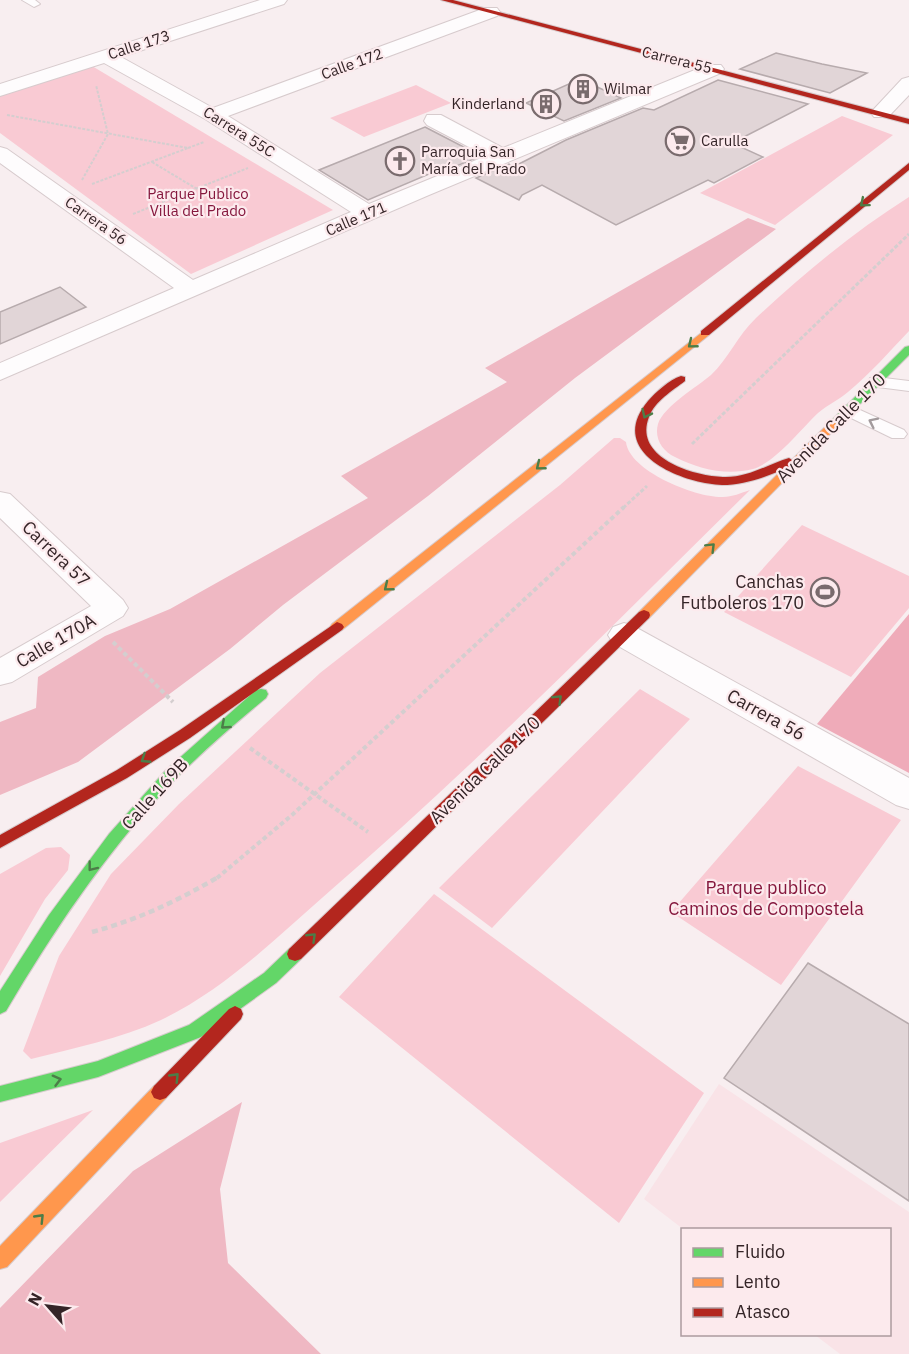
<svg xmlns="http://www.w3.org/2000/svg" width="909" height="1354" font-family="'IBM Plex Sans',sans-serif">
	<rect width="100%" height="100%" fill="#f8eef0"/>
	<path fill="#f9e3e7" d="M719,1084L909,1212V1354H840L815,1335L890,1334V1230L683,1229L644,1199Z"/>
	<path fill="#f9cad3" d="M92,66L333,210L191,274L0,133V95Z
		M416,85L451,103L364,137L330,118Z
		M842,116L893,135L775,225L700,193Z
		M909,197V331C889,352 870,374 848,392C839,400 827,405 818,413C801,429 776,462 753,469C726,476 699,469 675,457C662,451 654,438 658,424C664,406 697,387 711,375C728,359 738,335 756,318C803,274 855,231 909,197Z
		M614,438H620L626,442C629,471 696,498 723,497C732,497 741,493 750,490C612,626 477,764 331,890C277,937 226,989 161,1020C120,1039 74,1048 31,1059L23,1051L59,956L111,874L179,804L320,673L560,485Z
		M802,525L909,576V608L851,677L724,612Z
		M640,689L690,719L492,928L439,888Z
		M798,766L901,820L781,985L671,912Z
		M61,847L70,855L68,870L45,899L0,976V874L46,848Z
		M434,894L704,1093L619,1223L339,997Z
		M93,1110L0,1202V1143Z"/>
	<path fill="#efb8c3" d="M748,218L776,229L575,378L428,496L283,605L230,649L78,762L0,795V722L36,708L38,677L105,636L170,609L368,498L341,476L507,382L485,368Z
		M242,1102L220,1189L228,1263L321,1354H0V1308L133,1171Z"/>
	<path fill="#efabb9" d="M909,614V773L817,724Z"/>
	<path fill="#e1d5d7" stroke="#b7abad" stroke-width="1.5" d="M776,53L822,64L867,73L830,93L740,69Z
		M580,79L621,98L564,121L526,103Z
		M718,80L808,104L732,143L763,157L714,183L708,180L616,225L542,185L522,195L519,200L476,178L509,164L513,167L566,140L643,108L654,110Z
		M425,127L481,156L454,167L450,165L368,200L319,170Z
		M60,287L86,307L0,344V312Z
		M808,963L909,1024V1201L724,1078Z"/>
	<g fill="none" stroke-linecap="round" stroke-linejoin="round">
		<g stroke="#d7cbcd" stroke-width="2">
			<path id="lane" d="M22,0H35L40,4L34,7Z
				M876,377L909,381V391L870,386L868,382L870,378Z
				M849,405L904,430L907,434L904,438H892L843,414L840,410L843,406Z"/>
		</g>
		<g stroke="#d7cbcd" stroke-width="2">
			<path id="street" d="M260,0H287L284,4L121,57L213,108L485,8H497L500,12L497,16L228,116L369,204L486,156L427,125L424,121L427,115H441L503,148L707,65H721L724,69L721,73L429,195L0,380V363L174,288L0,163V147L7,149L193,280L351,212L205,119L104,63L0,96V84Z
				M909,77V95L888,117H874L871,113L874,109L902,79Z
				M0,492L10,494L123,600L128,608L123,616L12,682L0,685V658L91,606L0,518Z
				M624,623L635,627L909,778V809L896,805L613,643L608,635L613,627Z"/>
		</g>
		<g stroke="#d7cbcd" stroke-width="2">
			<path id="fast" d="M909,346V355L837,427H829V423L905,347Z
				M261,689L266,690L268,694L266,698C231,727 196,757 165,790C103,857 52,933 6,1011L0,1014V991L49,915L109,834L166,770L256,690Z
				M295,947L301,949L303,954L301,959L276,983L201,1037L98,1077L0,1102V1086L98,1061L189,1025L264,973L289,949Z"/>
		</g>
		<g stroke="#d7cbcd" stroke-width="2">
			<path id="slow" d="M705,330L709,331V335L342,630H332L330,627L332,624Z
				M833,422L839,425L837,427L649,618H639L638,615L639,612L829,423Z
				M160,1084L166,1086L169,1092L166,1098L7,1267L0,1269V1246L154,1086Z"/>
		</g>
		<g stroke="#d7cbcd" stroke-width="2">
			<path id="jam" d="M441,0H453L909,119V124Z
				M909,163V170L709,335H701V331Z
				M681,376L685,377V381C672,391 655,401 649,417C633,457 692,476 723,477C748,478 766,465 789,458L795,462L793,465C771,475 747,485 722,485C680,483 605,452 648,401C656,392 669,380 681,376Z
				M644,610L649,612L650,615L649,618L301,959L295,961L289,959L287,954L289,949L639,612Z
				M337,622L342,624L344,627L342,630L190,738L127,778L0,848V835L117,770L180,730Z
				M235,1006L241,1009L243,1014L241,1019L166,1098L160,1100L154,1098L151,1092L154,1086L229,1009Z"/>
		</g>
		<path stroke="#d4cecf" stroke-width="2" stroke-dasharray="3 1.5" stroke-linecap="butt" d="M7,115L188,148L92,184
			M188,148L204,142
			M152,162L197,189
			M82,180L108,134L96,85
			M133,214L248,168"/>
		<path stroke="#d4cecf" stroke-width="3" stroke-dasharray="4 2" stroke-linecap="butt" d="M692,444L909,234
			M623,508L647,486"/>
		<path stroke="#d4cecf" stroke-width="4" stroke-dasharray="4.5 3" stroke-linecap="butt" d="M113,642L173,702
			M250,748L368,832
			M217,878L292,815L624,507"/>
		<path stroke="#d4cecf" stroke-width="4.5" stroke-dasharray="6 4" stroke-linecap="butt" d="M92,932C140,919 177,901 220,876"/>
		<use href="#lane" fill="#fefcfd" fill-rule="evenodd"/>
		<use href="#street" fill="#fefcfd" fill-rule="evenodd"/>
		<use href="#fast" fill="#63d668" fill-rule="evenodd"/>
		<use href="#slow" fill="#ff974d" fill-rule="evenodd"/>
		<use href="#jam" fill="#b3261e" fill-rule="evenodd"/>
	</g>
	<defs><path id="oneway-chevron" d="M-2-3.5L2.5 0L-2 3.5" fill="none" stroke-width="1.6" stroke-linecap="round" stroke-linejoin="round" transform="scale(1.5)"/></defs>
	<g stroke="#4c7d48">
		<use href="#oneway-chevron" transform="translate(864 203) rotate(140)"/>
		<use href="#oneway-chevron" transform="translate(692 344) rotate(141)"/>
		<use href="#oneway-chevron" transform="translate(646 414) rotate(116)"/>
		<use href="#oneway-chevron" transform="translate(540 466) rotate(141)"/>
		<use href="#oneway-chevron" transform="translate(711 547) rotate(-45)"/>
		<use href="#oneway-chevron" transform="translate(388 587) rotate(141)"/>
		<use href="#oneway-chevron" transform="translate(558 699) rotate(-44)"/>
		<use href="#oneway-chevron" transform="translate(225 725) rotate(139)"/>
		<use href="#oneway-chevron" transform="translate(145 759) rotate(147)"/>
		<use href="#oneway-chevron" transform="translate(92 867) rotate(128)"/>
		<use href="#oneway-chevron" transform="translate(312 937) rotate(-44)"/>
		<use href="#oneway-chevron" transform="translate(175 1077) rotate(-46)"/>
		<use href="#oneway-chevron" transform="translate(57 1080) rotate(-15)"/>
		<use href="#oneway-chevron" transform="translate(40 1218) rotate(-46)"/>
	</g>
	<use stroke="#a39b9d" href="#oneway-chevron" transform="translate(873 422) rotate(-154)"/>
	<defs>
		<g id="building-ring" transform="scale(1.5)"><circle r="9.5" fill="#fceaed" stroke="#796b6d" stroke-width="1.5"/><path d="M-4-6H4V6H1V3H-1V6H-4ZM-2.5-4.3h1.7v1.8h-1.7ZM.8-4.3h1.7v1.8H.8ZM-2.5-1h1.7V.8h-1.7ZM.8-1h1.7V.8H.8Z" fill="#796b6d"/></g>
		<g id="supermarket-ring" transform="scale(1.5)"><circle r="9.5" fill="#fceaed" stroke="#796b6d" stroke-width="1.5"/><path d="M-6-5.5h2.5l.6 2H6L4.5 2H-2.5L-4.4-4H-6ZM-1.5 3.2a1.3 1.3 0 1 0 .1 0ZM3 3.2a1.3 1.3 0 1 0 .1 0Z" fill="#796b6d"/></g>
		<g id="church-ring" transform="scale(1.5)"><circle r="9.5" fill="#fceaed" stroke="#796b6d" stroke-width="1.5"/><path d="M-1.2-6h2.4v3.5h3.3v2.4h-3.3V6h-2.4V-.1h-3.3v-2.4h3.3Z" fill="#796b6d"/></g>
		<g id="stadium-ring" transform="scale(1.5)"><circle r="9.5" fill="#fceaed" stroke="#796b6d" stroke-width="1.5"/><path d="M0-5a6.5 5 0 1 0 0 10a6.5 5 0 1 0 0-10ZM-3.5-1.8h7v3.6h-7Z" fill="#796b6d"/></g>
	</defs>
	<g fill-rule="evenodd">
		<use href="#building-ring" x="583" y="89"/>
		<use href="#building-ring" x="546" y="104"/>
		<use href="#supermarket-ring" x="680" y="141"/>
		<use href="#church-ring" x="400" y="161"/>
		<use href="#stadium-ring" x="825" y="592"/>
	</g>
	<g text-anchor="middle" stroke-width="4.5" stroke-linejoin="round" paint-order="stroke">
		<g font-size="15" fill="#342427" stroke="#fceaed">
			<text transform="translate(139 45) rotate(-18)" y="5">Calle 173</text>
			<text transform="translate(677 60) rotate(14)" y="5">Carrera 55</text>
			<text transform="translate(352 64) rotate(-20)" y="5">Calle 172</text>
			<text transform="translate(239 132) rotate(32)" y="5">Carrera 55C</text>
			<text transform="translate(356 219) rotate(-23)" y="5">Calle 171</text>
			<text transform="translate(96 221) rotate(35)" y="5">Carrera 56</text>
		</g>
		<g font-size="15" fill="#342427" stroke="#fceaed" text-anchor="start">
			<text x="604" y="94">Wilmar</text>
			<text x="525" y="109" text-anchor="end">Kinderland</text>
			<text x="701" y="146">Carulla</text>
			<text x="421" y="157">Parroquia San<tspan x="421" dy="17">María del Prado</tspan></text>
		</g>
		<g font-size="15" fill="#85173d" stroke="#fceaed">
			<text x="198" y="199">Parque Publico<tspan x="198" dy="17">Villa del Prado</tspan></text>
		</g>
		<g font-size="18" fill="#342427" stroke="#fceaed">
			<text transform="translate(831 428) rotate(-45)" y="6">Avenida Calle 170</text>
			<text transform="translate(56 554) rotate(44)" y="6">Carrera 57</text>
			<text transform="translate(56 641) rotate(-30)" y="6">Calle 170A</text>
			<text transform="translate(766 715) rotate(29)" y="6">Carrera 56</text>
			<text transform="translate(485 770) rotate(-44)" y="6">Avenida Calle 170</text>
			<text transform="translate(155 794) rotate(-48)" y="6">Calle 169B</text>
		</g>
		<g font-size="18" fill="#342427" stroke="#fceaed" text-anchor="end">
			<text x="804" y="588">Canchas<tspan x="804" dy="21">Futboleros 170</tspan></text>
		</g>
		<g font-size="18" fill="#85173d" stroke="#fceaed">
			<text x="766" y="894">Parque publico<tspan x="766" dy="21">Caminos de Compostela</tspan></text>
		</g>
	</g>
	<rect x="681" y="1228" width="210" height="108" fill="#fceaed" stroke="#ac9b9e" stroke-width="1.5"/>
	<rect x="693" y="1248" width="30" height="9" fill="#63d668" stroke="#ac9b9e" stroke-width="1.5"/>
	<text x="735" y="1258" font-size="18" fill="#342427">Fluido</text>
	<rect x="693" y="1278" width="30" height="9" fill="#ff974d" stroke="#ac9b9e" stroke-width="1.5"/>
	<text x="735" y="1288" font-size="18" fill="#342427">Lento</text>
	<rect x="693" y="1308" width="30" height="9" fill="#b3261e" stroke="#ac9b9e" stroke-width="1.5"/>
	<text x="735" y="1318" font-size="18" fill="#342427">Atasco</text>
	<g transform="translate(48 1306) rotate(298)" stroke="#fceaed" stroke-width="4.5" paint-order="stroke">
	<path d="M0-4.5L10 22L0 15L-10 22Z" fill="#342427"/>
	<text y="-9" font-size="16" font-weight="bold" text-anchor="middle" fill="#342427">N</text>
	</g>
</svg>
